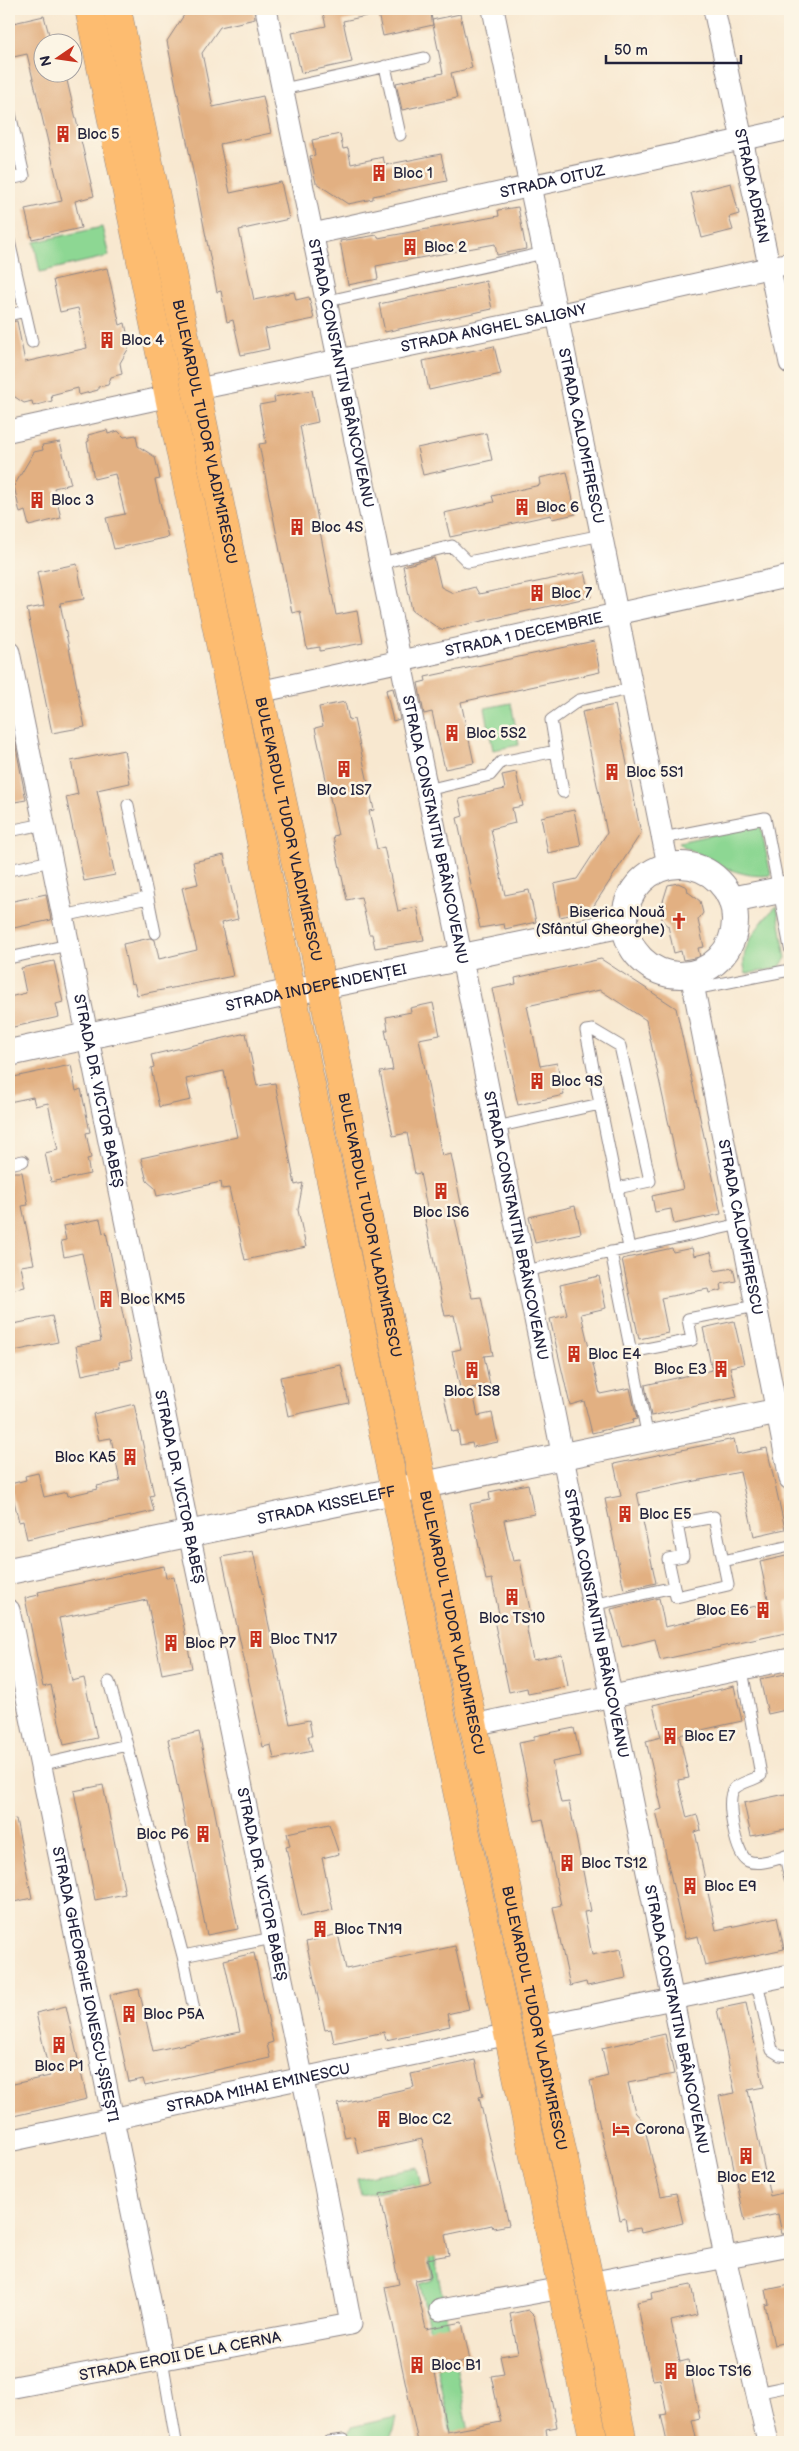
<svg xmlns="http://www.w3.org/2000/svg" width="799" height="2451" font-family="'Balsamiq Sans',sans-serif">
	<rect width="100%" height="100%" fill="#fcf5e5"/>
	<filter id="ink" filterUnits="userSpaceOnUse"><feTurbulence type="fractalNoise" baseFrequency=".02" numOctaves="2"/><feDisplacementMap in="SourceGraphic" scale="10" xChannelSelector="R" yChannelSelector="G"/><feConvolveMatrix kernelMatrix="1 2 1 2 8 2 1 2 1" color-interpolation-filters="sRGB"/></filter>
	<filter id="wash" filterUnits="userSpaceOnUse"><feTurbulence type="fractalNoise" baseFrequency=".0096" numOctaves="4" result="noise"/><feDisplacementMap in="SourceGraphic" scale="20" xChannelSelector="R" yChannelSelector="G"/><feGaussianBlur stdDeviation="1.12" result="paint"/><feColorMatrix in="noise" values="0 0 0 0 0 0 0 0 0 0 0 0 0 0 0 0 0 1.4 0 .05"/><feComposite in="paint" operator="in"/></filter>
	<g filter="url(#wash)">
		<rect width="100%" height="100%" fill="#f8e8d0"/>
		<path fill="#8dd793" stroke="#587c67" d="M102,227L109,256L40,272L34,242Z
			M511,703L519,745L493,750L485,708Z
			M760,824L771,875C740,880 710,860 683,846L679,842Z
			M777,906L786,958L779,968L746,974C745,970 743,964 744,959C744,943 765,916 777,906Z
			M417,2167L471,2442H453L420,2284L433,2280L414,2184L361,2195L357,2178Z
			M396,2417L390,2442H345L351,2427Z"/>
		<g id="blocks">
			<path fill="#e2b082" d="M188,9H254L255,19L220,27L202,53L213,107L263,96L271,133L220,144L230,193L281,182L289,219L239,230L254,300L294,292L296,300L309,297L314,319L265,329L269,349L241,355L233,320L227,322L221,291L217,292L167,41Z
				M322,9H370L371,15L343,21L352,62L301,73L292,33L326,26Z
				M377,9H430L433,25L383,36Z
				M460,14L472,68L451,73L457,98L402,110L396,83L443,73L432,20Z
				M44,16L51,42H42V72H65L94,196L75,201L81,228L32,239L25,209L62,201L27,54L9,58V24Z
				M340,134L343,149L348,148L351,164L383,157L385,165L441,154L447,181L373,196V199L348,204L316,183L310,156L315,155L312,140Z
				M731,183L739,214L729,217L733,230L702,238L691,193Z
				M518,207L526,249L497,255L495,244L376,266L378,279L348,285L340,241L377,235L378,238L499,216L498,210Z
				M107,268L120,325L125,323L130,346L120,363L122,374L111,377L108,385L98,387V390L79,395L78,388L51,395L52,401L33,406L32,401L24,403L9,393V322L17,321L25,362L87,348L78,308L60,312L53,280Z
				M486,281L492,309L385,332L379,304Z
				M494,346L501,374L429,390L423,361Z
				M312,390L318,422L300,426L336,615L357,611L363,643L320,651V647L307,649L300,611L292,613L259,444L266,443L259,405L275,402L274,397Z
				M107,430L108,434L118,431L124,437L136,435L138,446L155,457L160,479L155,480L168,537L114,549L106,518L125,514L115,474L94,479L87,442L89,441L88,435Z
				M486,433L492,460L423,475L417,448Z
				M60,442L71,484L54,488L61,518L29,526L25,511L20,513L14,486L34,452L43,450L42,445Z
				M567,472L576,514L552,519L551,515L450,537L444,513L494,502L492,496L540,485L539,478Z
				M434,558L441,587L453,593L475,587L479,594L585,572L591,597L441,630L412,610L403,566Z
				M77,564L84,599L60,603L85,727L52,733L27,609L44,606L37,572Z
				M594,641L600,672L461,702L474,763L445,769L432,712L424,714L418,683L426,681L425,677Z
				M393,688L400,719L393,721L386,690Z
				M345,702L349,720L354,719L374,810L369,811L377,849L384,847L398,911L417,907L424,940L375,948L372,934H369L361,897L347,900L333,836L338,835L315,728L323,726L319,707Z
				M615,705L641,833L591,910L560,917L554,884L577,879L607,833L582,712Z
				M9,742H15L26,800L9,803Z
				M124,750L130,783L97,790L115,875L84,881L66,797L78,794L71,761Z
				M516,772L523,806L512,808L515,823L491,829L505,895L529,890L536,922L505,929L504,924L480,928L457,818L463,816L459,799L505,789L502,775Z
				M574,810L581,846L548,853L541,817Z
				M224,855L238,919L221,923L233,976L137,995L134,983L131,984L123,944L150,938L155,940L159,959L197,950L182,888L198,884L193,862Z
				M678,883L687,887L688,892L700,901L703,913L698,920L704,947L698,948L700,957L683,960L681,951L674,953L668,926L663,922L660,911L668,885Z
				M46,894L51,920L9,929V902Z
				M601,959L676,1008L721,1214L674,1224L671,1209L655,1212L652,1196L683,1189L646,1020L600,990L527,1006L540,1066L557,1063L564,1095L518,1105L492,989L516,984L515,978Z
				M54,961L63,1002L56,1004L59,1017L9,1028V997L26,993L21,968Z
				M433,1003L440,1035L419,1039L442,1156L451,1154L463,1213L454,1214L472,1298L481,1297L493,1355L484,1356L490,1385L472,1388L478,1416L492,1413L498,1442L473,1447L472,1443L460,1445L458,1431L452,1432L443,1392L460,1388L452,1351L461,1349L454,1315L445,1316L423,1209L427,1208L420,1173L415,1174L407,1133L393,1136L380,1072L393,1070L385,1030H388L386,1017L411,1012L410,1008Z
				M246,1033L257,1086L275,1083L295,1185L303,1183L298,1210L306,1247L245,1260L229,1188L222,1189L221,1182L157,1196L155,1188L147,1181L141,1158L237,1137L224,1071L186,1079L191,1100L159,1107L151,1068L154,1067L151,1055Z
				M71,1065L76,1091L81,1089L90,1132L86,1133L91,1158L87,1159L90,1174L51,1182L45,1153L58,1150L48,1103L35,1106L33,1097L9,1102V1078Z
				M9,1172H22L28,1205L22,1206L34,1264L21,1266L25,1287L9,1290Z
				M575,1206L581,1233L535,1243L529,1217Z
				M100,1219L103,1233L106,1232L132,1359L119,1362L120,1367L82,1375L76,1346L101,1341L82,1253L64,1257L61,1241L66,1240L63,1226Z
				M672,1248L673,1252L692,1248L694,1256L711,1252L715,1271L733,1268L736,1281L721,1284L722,1290L709,1293L708,1289L661,1298L668,1333L639,1339L622,1259Z
				M599,1276L606,1308L581,1314L600,1394L630,1388L637,1419L632,1420L633,1423L592,1433L584,1401L570,1405L550,1319L567,1315L560,1285Z
				M52,1316L58,1342L9,1352V1325Z
				M734,1321L744,1364L730,1367L737,1397L651,1416L645,1385L712,1370L703,1328Z
				M341,1365L349,1403L288,1416L280,1377Z
				M134,1404L154,1495L150,1496L154,1511L27,1539L23,1521L19,1522L10,1484L26,1480L25,1476L38,1473L44,1497L67,1492L68,1496L98,1489L97,1486L120,1481L111,1438L99,1440L93,1414Z
				M734,1439L737,1454L767,1448L785,1529L754,1536L740,1472L637,1493L656,1583L624,1590L605,1499L621,1496L614,1464Z
				M528,1484L534,1514L504,1520L513,1561L520,1560L532,1619L525,1620L533,1660L562,1654L568,1686L528,1694L527,1688L509,1692L493,1615L499,1614L492,1579L486,1580L470,1504L490,1500L489,1492Z
				M253,1551L290,1724L309,1720L312,1736H308L312,1751L274,1759L271,1745L263,1747L222,1557Z
				M790,1555V1599L786,1600L790,1632L660,1660L655,1639L622,1647L611,1609L659,1598L665,1627L769,1603L760,1562Z
				M164,1566L166,1578L174,1577L192,1668L162,1674L147,1600L59,1618L72,1681L84,1678L97,1738L64,1745L51,1685L43,1687L25,1598L39,1595L38,1592Z
				M790,1673V1709L768,1714L760,1679Z
				M734,1686L742,1721L679,1735L689,1778L678,1780L687,1818L697,1815L701,1830L695,1832L716,1930L777,1917L784,1949L705,1966L698,1936L685,1939L656,1811L662,1809L646,1741L661,1737L653,1705Z
				M574,1728L580,1756L552,1762L561,1803L569,1802L591,1911L584,1912L592,1955L621,1949L626,1978L587,1986L586,1982L570,1986L553,1907L561,1905L543,1819L535,1821L519,1743L534,1740V1736Z
				M199,1732L238,1929L207,1935L168,1739Z
				M103,1785L125,1894L95,1900L74,1791Z
				M790,1793V1828L751,1836L744,1803Z
				M16,1819L32,1898L9,1903V1820Z
				M329,1824L339,1854L322,1858L333,1910L301,1917L286,1847L290,1846L287,1833Z
				M338,1934L346,1969L455,1946L469,2009L447,2014L450,2026L386,2040L384,2032L334,2043L331,2029L325,2030L306,1942Z
				M254,1953L273,2042L267,2044L270,2058L145,2086L143,2079L129,2082L110,1995L139,1989L153,2051L240,2032L224,1960Z
				M746,2003L764,2087L748,2090L770,2196L790,2191V2233L782,2234L778,2214L745,2221L719,2096L735,2093L717,2009Z
				M66,2006L87,2099L9,2117V2085L50,2076L36,2013Z
				M665,2034L674,2074L628,2083L635,2112L643,2121L661,2196L676,2193L683,2223L641,2233L640,2228L627,2230L625,2218L620,2220L590,2081L608,2076L602,2048Z
				M475,2060L483,2096L479,2097L509,2225L493,2228L492,2225L445,2235L449,2255L427,2259L431,2277L415,2280L426,2329L462,2322L470,2361L434,2368L447,2432L501,2422L491,2376L504,2374L500,2356L518,2353L510,2314L528,2310L534,2316L557,2427L546,2429L548,2442H418L385,2287L399,2284L380,2194L431,2183L422,2139L358,2153L354,2136L345,2138L338,2104L414,2087L411,2074Z
				M691,2285L697,2315L671,2321L680,2362L688,2360L700,2418L692,2420L697,2442H667L661,2415L667,2414L660,2379L653,2380L637,2302L652,2299L651,2293Z
				M790,2285V2341L774,2345L765,2305L769,2304L766,2290Z"/>
		</g>
	</g>
	<g filter="url(#ink)">
		<use href="#blocks" fill-opacity="0" stroke="#8d8586" stroke-width="1"/>
		<g fill="none" stroke-linecap="round" stroke-linejoin="round">
			<g stroke="#8d8586" stroke-width="13">
				<path id="service" d="M385,66L400,135
					M283,89L424,58
					M9,109L24,176L9,179
					M9,241L32,342
					M328,301L544,253
					M9,315L25,311
					M381,563L452,546L468,562L602,535
					M427,790L490,775L501,762L556,751
					M563,792L551,720L579,700L634,688
					M9,831L44,824
					M663,838L765,818L790,948
					M9,870L51,861
					M148,898L155,933
					M63,916L148,898L128,805
					M9,958L68,945
					M694,989L790,970
					M600,1104L586,1031L593,1030L620,1046L649,1176L650,1181L617,1188
					M496,1127L600,1104L629,1248
					M9,1164L23,1161
					M611,1252L648,1438
					M525,1271L740,1224
					M631,1352L692,1340L688,1319L756,1306
					M723,1561L790,1546
					M592,1605L674,1587L676,1597L728,1585L714,1517L677,1524L683,1556L668,1559L674,1587
					M742,1670L761,1775C753,1781 740,1782 734,1789C725,1799 736,1856 748,1861C759,1866 779,1858 790,1855
					M127,1745L183,1956L195,2015
					M40,1765L127,1745L109,1682
					M785,1856L790,1878
					M183,1956L273,1938
					M757,1982L772,2050L780,2055L790,2056
					M162,2359L176,2442
					M756,2393L790,2386
					M328,2442L344,2440L345,2442"/>
			</g>
			<g stroke="#8d8586" stroke-width="23">
				<g id="minor">
					<path id="s1" d="M266,9L462,959L725,2257L768,2442"/>
					<path id="s2" d="M493,9L557,315L668,865"/>
					<path id="s3" d="M714,9L790,363"/>
					<path id="s4" d="M313,234L790,129"/>
					<path id="s5" d="M198,389L557,315L790,263"/>
					<path d="M9,431L170,396"/>
					<path id="s6" d="M9,652L189,1533L324,2181L351,2324L9,2388"/>
					<path id="s7" d="M259,692L790,576"/>
					<path id="s8" d="M691,974L790,1479"/>
					<path id="s9" d="M9,1610L162,2359"/>
					<path d="M473,1725L790,1659"/>
					<path d="M536,2027L790,1975"/>
					<path id="s10" d="M9,2141L509,2034"/>
					<path d="M589,2283L790,2245"/>
					<path d="M440,2310L562,2288"/>
				</g>
			</g>
			<g stroke="#8d8586" stroke-width="28">
				<g id="tertiary">
					<circle cx="680" cy="920" r="55"/>
					<path d="M732,900L790,888"/>
					<path id="s11" d="M9,1053L292,992L624,924"/>
					<path id="s12" d="M9,1571L790,1409"/>
				</g>
			</g>
			<g stroke="#8d8586" stroke-width="29">
				<g id="primary">
					<path d="M89,9L448,1748L594,2442"/>
					<path id="s13" d="M117,9L259,692L317,962L380,1277L623,2442"/>
				</g>
			</g>
			<use href="#service" stroke="#fff" stroke-width="11"/>
			<use href="#minor" stroke="#fff" stroke-width="21"/>
			<use href="#tertiary" stroke="#fff" stroke-width="26"/>
			<use href="#primary" stroke="#fdbc70" stroke-width="28"/>
		</g>
	</g>
	<defs>
		<g id="building-bare" transform="scale(1.35)"><path d="M-4-6H4V6H1V3H-1V6H-4ZM-2.5-4.3h1.7v1.8h-1.7ZM.8-4.3h1.7v1.8H.8ZM-2.5-1h1.7V.8h-1.7ZM.8-1h1.7V.8H.8Z" fill="#c8321e" stroke="#fcf5e5" stroke-width="2.5" paint-order="stroke"/></g>
		<g id="church-bare" transform="scale(1.35)"><path d="M-1.2-6h2.4v3.5h3.3v2.4h-3.3V6h-2.4V-.1h-3.3v-2.4h3.3Z" fill="#c8321e" stroke="#fcf5e5" stroke-width="2.5" paint-order="stroke"/></g>
		<g id="hotel-bare" transform="scale(1.35)"><path d="M-6-4.5h1.5V1H6V5H4.5V3h-9V5H-6ZM-4 0a1.8 1.8 0 1 1 3.6 0ZM.5 0V-2.5h3Q6-2.5 6 0Z" fill="#c8321e" stroke="#fcf5e5" stroke-width="2.5" paint-order="stroke"/></g>
	</defs>
	<g fill-rule="evenodd">
		<use href="#building-bare" x="63" y="134"/>
		<use href="#building-bare" x="379" y="173"/>
		<use href="#building-bare" x="410" y="247"/>
		<use href="#building-bare" x="107" y="340"/>
		<use href="#building-bare" x="37" y="500"/>
		<use href="#building-bare" x="522" y="507"/>
		<use href="#building-bare" x="297" y="527"/>
		<use href="#building-bare" x="537" y="593"/>
		<use href="#building-bare" x="452" y="733"/>
		<use href="#building-bare" x="344" y="769"/>
		<use href="#building-bare" x="612" y="772"/>
		<use href="#church-bare" x="679" y="921"/>
		<use href="#building-bare" x="537" y="1081"/>
		<use href="#building-bare" x="441" y="1191"/>
		<use href="#building-bare" x="106" y="1299"/>
		<use href="#building-bare" x="574" y="1354"/>
		<use href="#building-bare" x="721" y="1369"/>
		<use href="#building-bare" x="472" y="1370"/>
		<use href="#building-bare" x="130" y="1457"/>
		<use href="#building-bare" x="625" y="1514"/>
		<use href="#building-bare" x="512" y="1597"/>
		<use href="#building-bare" x="763" y="1610"/>
		<use href="#building-bare" x="256" y="1639"/>
		<use href="#building-bare" x="171" y="1643"/>
		<use href="#building-bare" x="670" y="1736"/>
		<use href="#building-bare" x="203" y="1834"/>
		<use href="#building-bare" x="567" y="1863"/>
		<use href="#building-bare" x="690" y="1886"/>
		<use href="#building-bare" x="320" y="1929"/>
		<use href="#building-bare" x="129" y="2014"/>
		<use href="#building-bare" x="59" y="2045"/>
		<use href="#building-bare" x="384" y="2119"/>
		<use href="#hotel-bare" x="621" y="2129"/>
		<use href="#building-bare" x="746" y="2156"/>
		<use href="#building-bare" x="417" y="2365"/>
		<use href="#building-bare" x="671" y="2371"/>
	</g>
	<g text-anchor="middle" stroke-width="5" stroke-linejoin="round" paint-order="stroke">
		<g font-size="15" fill="#22223b" stroke="#fcf5e5" text-anchor="start">
			<text x="77" y="139">Bloc 5</text>
			<text x="393" y="178">Bloc 1</text>
			<text x="424" y="252">Bloc 2</text>
			<text x="121" y="345">Bloc 4</text>
			<text x="51" y="505">Bloc 3</text>
			<text x="536" y="512">Bloc 6</text>
			<text x="311" y="532">Bloc 4S</text>
			<text x="551" y="598">Bloc 7</text>
			<text x="466" y="738">Bloc 5S2</text>
			<text x="626" y="777">Bloc 5S1</text>
			<text x="344" y="795" text-anchor="middle">Bloc IS7</text>
			<text x="665" y="917" text-anchor="end">Biserica Nouă<tspan x="665" dy="17">(Sfântul Gheorghe)</tspan></text>
			<text x="551" y="1086">Bloc 9S</text>
			<text x="441" y="1217" text-anchor="middle">Bloc IS6</text>
			<text x="120" y="1304">Bloc KM5</text>
			<text x="588" y="1359">Bloc E4</text>
			<text x="707" y="1374" text-anchor="end">Bloc E3</text>
			<text x="472" y="1396" text-anchor="middle">Bloc IS8</text>
			<text x="116" y="1462" text-anchor="end">Bloc KA5</text>
			<text x="639" y="1519">Bloc E5</text>
			<text x="749" y="1615" text-anchor="end">Bloc E6</text>
			<text x="512" y="1623" text-anchor="middle">Bloc TS10</text>
			<text x="270" y="1644">Bloc TN17</text>
			<text x="185" y="1648">Bloc P7</text>
			<text x="684" y="1741">Bloc E7</text>
			<text x="189" y="1839" text-anchor="end">Bloc P6</text>
			<text x="581" y="1868">Bloc TS12</text>
			<text x="704" y="1891">Bloc E9</text>
			<text x="334" y="1934">Bloc TN19</text>
			<text x="143" y="2019">Bloc P5A</text>
			<text x="59" y="2071" text-anchor="middle">Bloc P1</text>
			<text x="398" y="2124">Bloc C2</text>
			<text x="635" y="2134">Corona</text>
			<text x="746" y="2182" text-anchor="middle">Bloc E12</text>
			<text x="431" y="2370">Bloc B1</text>
			<text x="685" y="2376">Bloc TS16</text>
		</g>
		<g font-size="15" fill="#22223b" stroke="#fcf5e5">
			<text dy="5" stroke="none"><textPath href="#s4" startOffset="245">STRADA OITUZ</textPath></text>
			<text dy="5" stroke="none"><textPath href="#s3" startOffset="181">STRADA ADRIAN</textPath></text>
			<text dy="5" stroke="none"><textPath href="#s5" startOffset="302">STRADA ANGHEL SALIGNY</textPath></text>
			<text dy="5" stroke="none"><textPath href="#s1" startOffset="372">STRADA CONSTANTIN BRÂNCOVEANU</textPath></text>
			<text dy="5" stroke="none"><textPath href="#s13" startOffset="432">BULEVARDUL TUDOR VLADIMIRESCU</textPath></text>
			<text dy="5" stroke="none"><textPath href="#s2" startOffset="436">STRADA CALOMFIRESCU</textPath></text>
			<text dy="5" stroke="none"><textPath href="#s7" startOffset="271">STRADA 1 DECEMBRIE</textPath></text>
			<text dy="5" stroke="none"><textPath href="#s13" startOffset="838">BULEVARDUL TUDOR VLADIMIRESCU</textPath></text>
			<text dy="5" stroke="none"><textPath href="#s1" startOffset="838">STRADA CONSTANTIN BRÂNCOVEANU</textPath></text>
			<text dy="5" stroke="none"><textPath href="#s11" startOffset="314">STRADA INDEPENDENȚEI</textPath></text>
			<text dy="5" stroke="none"><textPath href="#s6" startOffset="448">STRADA DR. VICTOR BABEȘ</textPath></text>
			<text dy="5" stroke="none"><textPath href="#s13" startOffset="1242">BULEVARDUL TUDOR VLADIMIRESCU</textPath></text>
			<text dy="5" stroke="none"><textPath href="#s1" startOffset="1242">STRADA CONSTANTIN BRÂNCOVEANU</textPath></text>
			<text dy="5" stroke="none"><textPath href="#s8" startOffset="258">STRADA CALOMFIRESCU</textPath></text>
			<text dy="5" stroke="none"><textPath href="#s6" startOffset="852">STRADA DR. VICTOR BABEȘ</textPath></text>
			<text dy="5" stroke="none"><textPath href="#s12" startOffset="324">STRADA KISSELEFF</textPath></text>
			<text dy="5" stroke="none"><textPath href="#s13" startOffset="1648">BULEVARDUL TUDOR VLADIMIRESCU</textPath></text>
			<text dy="5" stroke="none"><textPath href="#s1" startOffset="1648">STRADA CONSTANTIN BRÂNCOVEANU</textPath></text>
			<text dy="5" stroke="none"><textPath href="#s6" startOffset="1258">STRADA DR. VICTOR BABEȘ</textPath></text>
			<text dy="5" stroke="none"><textPath href="#s9" startOffset="382">STRADA GHEORGHE IONESCU-ȘIȘEȘTI</textPath></text>
			<text dy="5" stroke="none"><textPath href="#s13" startOffset="2052">BULEVARDUL TUDOR VLADIMIRESCU</textPath></text>
			<text dy="5" stroke="none"><textPath href="#s1" startOffset="2052">STRADA CONSTANTIN BRÂNCOVEANU</textPath></text>
			<text dy="5" stroke="none"><textPath href="#s10" startOffset="255">STRADA MIHAI EMINESCU</textPath></text>
			<text transform="translate(180 2356) rotate(-11)" y="5">STRADA EROII DE LA CERNA</text>
		</g>
	</g>
	<rect width="799" height="2451" fill="none" stroke="#fcf5e5" stroke-width="30"/>
	<g transform="translate(58 58) rotate(257)"><circle r="24" fill="#fcf5e5" stroke="#a5a1a1"/>
	<path d="M0-4L9 19L0 12L-9 19Z" fill="#c8321e"/>
	<text y="-8" font-size="14" font-weight="bold" text-anchor="middle" fill="#22223b">N</text>
	</g>
	<path d="M606 55v8h135v-8" fill="none" stroke="#22223b" stroke-width="2.5"/>
	<text x="614" y="55" font-size="15" fill="#22223b" stroke="#fcf5e5" stroke-width="4" paint-order="stroke">50 m</text>
</svg>
